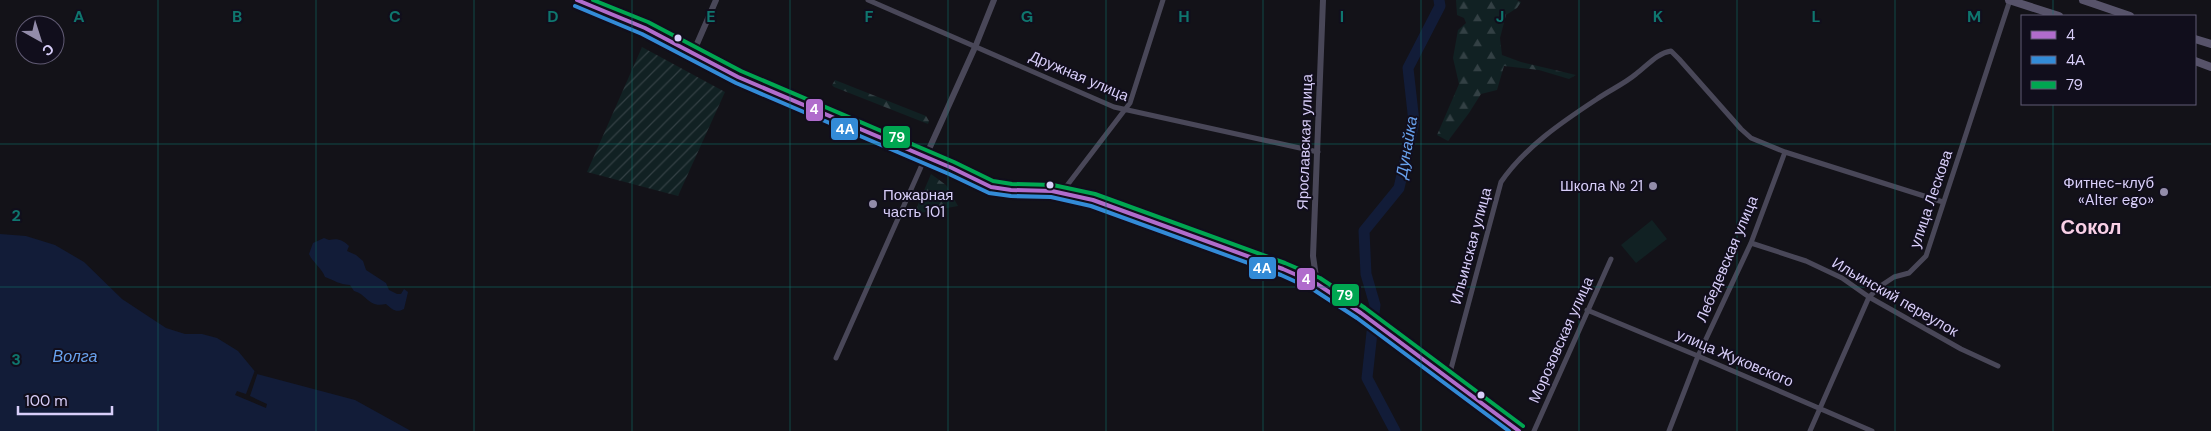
<svg xmlns="http://www.w3.org/2000/svg" width="2211" height="431" font-family="'DM Sans',sans-serif">
	<defs>
		<pattern id="forest-firs" width="22" height="20" patternUnits="userSpaceOnUse" patternTransform="scale(1.25)"><rect width="22" height="20" fill="#112123"/><path d="M5 1l3.5 6h-7zM16 11l3.5 6h-7z" fill="#334044"/></pattern>
		<pattern id="garden-furrows" width="10" height="10" patternUnits="userSpaceOnUse" patternTransform="scale(1.25)"><rect width="10" height="10" fill="#112123"/><path d="M-1 1l2-2M0 10L10 0M9 11l2-2" fill="none" stroke="#334044"/></pattern>
	</defs>
	<rect width="100%" height="100%" fill="#131218"/>
	<path fill="url(#forest-firs)" d="M1456,0H1517L1521,2L1517,8L1506,15L1500,38L1502,55L1521,62L1576,75L1569,79L1539,70L1504,66L1497,90L1481,94L1469,113L1448,141L1437,135L1459,84L1453,58L1458,30L1466,23L1464,18L1457,15Z
		M835,80L926,116L929,121L928,124L834,87L832,85Z
		M931,174L946,185L958,206L914,214Z"/>
	<path fill="url(#garden-furrows)" d="M642,47L725,92L678,196L587,172Z"/>
	<path fill="#112123" d="M1652,220L1667,239L1636,263L1621,245Z"/>
	<path fill="#121c38" d="M0,234L26,236L55,245L84,262L122,299L166,328L185,334H202L217,338L238,351L257,374L355,400L411,431H0Z
		M324,238L329,240C338,238 343,240 349,246L347,251L356,255L363,261L366,270L386,283L389,290L397,294H401L404,289L408,292L404,309C396,313 393,310 386,304C368,308 368,295 354,291L350,285C338,284 336,281 325,277C321,267 313,263 309,254L313,243Z"/>
	<path fill="#131218" d="M255,370L258,372L250,396L267,404L266,408L235,395L237,391L246,394Z"/>
	<g fill="none" stroke-linecap="round" stroke-linejoin="round">
		<path stroke="#121c38" stroke-width="11" d="M1395,431L1367,378L1375,305L1366,274L1364,231L1399,188L1414,122L1408,68L1440,6L1439,0"/>
		<path stroke="#494758" stroke-width="5" d="M868,0L1114,107L1318,152
			M1062,192L1130,103L1163,0
			M1751,243L1806,261L1842,278L1869,297L1961,349L1998,366
			M1587,310L1698,356L1872,431
			M836,358L925,158
			M1448,380L1501,182C1525,147 1562,122 1597,99C1610,90 1624,84 1636,74C1647,66 1657,53 1671,51L1679,59L1741,129L1751,138L1785,152L1943,202
			M1534,431L1611,259
			M1669,431L1698,356L1751,243L1785,152
			M1810,431L1869,297L1882,285L1894,277L1909,273L1926,256L2010,0"/>
		<path stroke="#494758" stroke-width="6" d="M577,0L645,28L738,77L952,168L991,187L1011,190L1052,191L1093,200L1283,269L1317,284L1361,313L1519,431
			M693,53L716,0
			M925,158L976,45L994,0
			M1317,284L1313,256L1323,0"/>
		<path stroke="#57536a" stroke-width="8" d="M2009,0L2059,16
			M2083,0L2130,16
			M2195,39L2211,44
			M2195,61L2211,67"/>
		<g stroke="#110e1c" stroke-width="8">
			<path id="bus-1" d="M577,0L645,28L738,77L952,168L991,187L1011,190L1052,191L1093,200L1283,269L1317,284L1361,313L1519,431"/>
		</g>
		<g stroke="#110e1c" stroke-width="8">
			<path id="bus-2" d="M575,6L642,34L736,83L949,174L989,193L1011,196L1051,197L1091,206L1281,275L1314,290L1357,318L1509,431"/>
		</g>
		<g stroke="#110e1c" stroke-width="8">
			<path id="bus-3" d="M593,0L648,22L741,71L954,162L993,181L1012,184L1053,185L1095,194L1285,263L1320,278L1365,308L1523,426"/>
		</g>
		<use href="#bus-1" stroke="#b06ccc" stroke-width="4"/>
		<use href="#bus-2" stroke="#338bd7" stroke-width="4"/>
		<use href="#bus-3" stroke="#00a651" stroke-width="4"/>
	</g>
	<path fill="none" stroke="#0f766e" stroke-width="1" stroke-opacity="0.55" d="M158,0V431M316,0V431M474,0V431M632,0V431M790,0V431M948,0V431M1106,0V431M1263,0V431M1421,0V431M1579,0V431M1737,0V431M1895,0V431M2053,0V16M2053,104V431M0,144H2211M0,287H2211"/>
	<g fill="#d8cef9" stroke="#110e1c" stroke-width="2">
		<circle cx="678" cy="38" r="4.5"/>
		<circle cx="1050" cy="185" r="4.5"/>
		<circle cx="1481" cy="395" r="4.5"/>
	</g>
	<g fill="#938caa" stroke="#110e1c" stroke-width="2">
		<circle cx="1653" cy="186" r="5"/>
		<circle cx="2164" cy="192" r="5"/>
		<circle cx="873" cy="204" r="5"/>
	</g>
	<g text-anchor="middle" stroke-width="4" stroke-linejoin="round" paint-order="stroke">
		<g font-size="15" fill="#d8cef9" stroke="#110e1c">
			<text transform="translate(1079 76) rotate(23)" y="5">Дружная улица</text>
			<text transform="translate(1305 142) rotate(-88)" y="5">Ярославская улица</text>
			<text transform="translate(1931 199) rotate(-71)" y="5">улица Лескова</text>
			<text transform="translate(1471 246) rotate(-75)" y="5">Ильинская улица</text>
			<text transform="translate(1727 259) rotate(-67)" y="5">Лебедевская улица</text>
			<text transform="translate(1895 297) rotate(30)" y="5">Ильинский переулок</text>
			<text transform="translate(1561 340) rotate(-66)" y="5">Морозовская улица</text>
			<text transform="translate(1735 358) rotate(23)" y="5">улица Жуковского</text>
		</g>
		<g font-size="15" fill="#d8cef9" stroke="#110e1c" text-anchor="end">
			<text x="2154" y="188">Фитнес-клуб<tspan x="2154" dy="17">«Alter ego»</tspan></text>
			<text x="1643" y="191">Школа № 21</text>
			<text x="883" y="200" text-anchor="start">Пожарная<tspan x="883" dy="17">часть 101</tspan></text>
		</g>
		<g font-size="16" font-style="italic" fill="#68a1ed" stroke="#110e1c">
			<text transform="translate(1406 147) rotate(-80)" y="6">Дунайка</text>
			<text x="75" y="362">Волга</text>
		</g>
		<g font-size="20" font-weight="bold" fill="#f9d0e6" stroke="#110e1c">
			<text x="2091" y="234">Сокол</text>
		</g>
	</g>
	<g font-size="16" text-anchor="middle" font-weight="bold" fill="#0f766e" stroke="#110e1c" stroke-width="4" stroke-linejoin="round" paint-order="stroke">
		<text x="79" y="22">A</text>
		<text x="237" y="22">B</text>
		<text x="395" y="22">C</text>
		<text x="553" y="22">D</text>
		<text x="711" y="22">E</text>
		<text x="869" y="22">F</text>
		<text x="1027" y="22">G</text>
		<text x="1184" y="22">H</text>
		<text x="1342" y="22">I</text>
		<text x="1500" y="22">J</text>
		<text x="1658" y="22">K</text>
		<text x="1816" y="22">L</text>
		<text x="1974" y="22">M</text>
		<text x="16" y="221">2</text>
		<text x="16" y="365">3</text>
	</g>
	<g stroke="#110e1c" stroke-width="2">
		<rect x="805" y="98" width="19" height="24" rx="5" fill="#b06ccc"/>
		<rect x="830" y="117" width="29" height="24" rx="5" fill="#338bd7"/>
		<rect x="882" y="125" width="29" height="24" rx="5" fill="#00a651"/>
		<rect x="1248" y="256" width="29" height="24" rx="5" fill="#338bd7"/>
		<rect x="1296" y="267" width="20" height="24" rx="5" fill="#b06ccc"/>
		<rect x="1331" y="283" width="29" height="24" rx="5" fill="#00a651"/>
	</g>
	<g font-size="14" text-anchor="middle" font-weight="bold" fill="#fff">
		<text x="814" y="114">4</text>
		<text x="845" y="134">4А</text>
		<text x="897" y="142">79</text>
		<text x="1262" y="273">4А</text>
		<text x="1306" y="284">4</text>
		<text x="1345" y="300">79</text>
	</g>
	<rect x="2021" y="15" width="175" height="90" fill="#110e1c" stroke="#615b74"/>
	<rect x="2031" y="31" width="25" height="8" fill="#b06ccc" stroke="#615b74"/>
	<text x="2066" y="40" font-size="15" fill="#d8cef9">4</text>
	<rect x="2031" y="56" width="25" height="8" fill="#338bd7" stroke="#615b74"/>
	<text x="2066" y="65" font-size="15" fill="#d8cef9">4А</text>
	<rect x="2031" y="81" width="25" height="8" fill="#00a651" stroke="#615b74"/>
	<text x="2066" y="90" font-size="15" fill="#d8cef9">79</text>
	<g transform="translate(40 40) rotate(141)"><circle r="24" fill="#110e1c" stroke="#615b74"/>
	<path d="M0-4L9 19L0 12L-9 19Z" fill="#938caa"/>
	<text y="-8" font-size="14" font-weight="bold" text-anchor="middle" fill="#d8cef9">С</text>
	</g>
	<path d="M18 406v8h94v-8" fill="none" stroke="#d8cef9" stroke-width="2.5"/>
	<text x="25" y="406" font-size="15" fill="#d8cef9" stroke="#110e1c" stroke-width="4" paint-order="stroke">100 m</text>
</svg>
